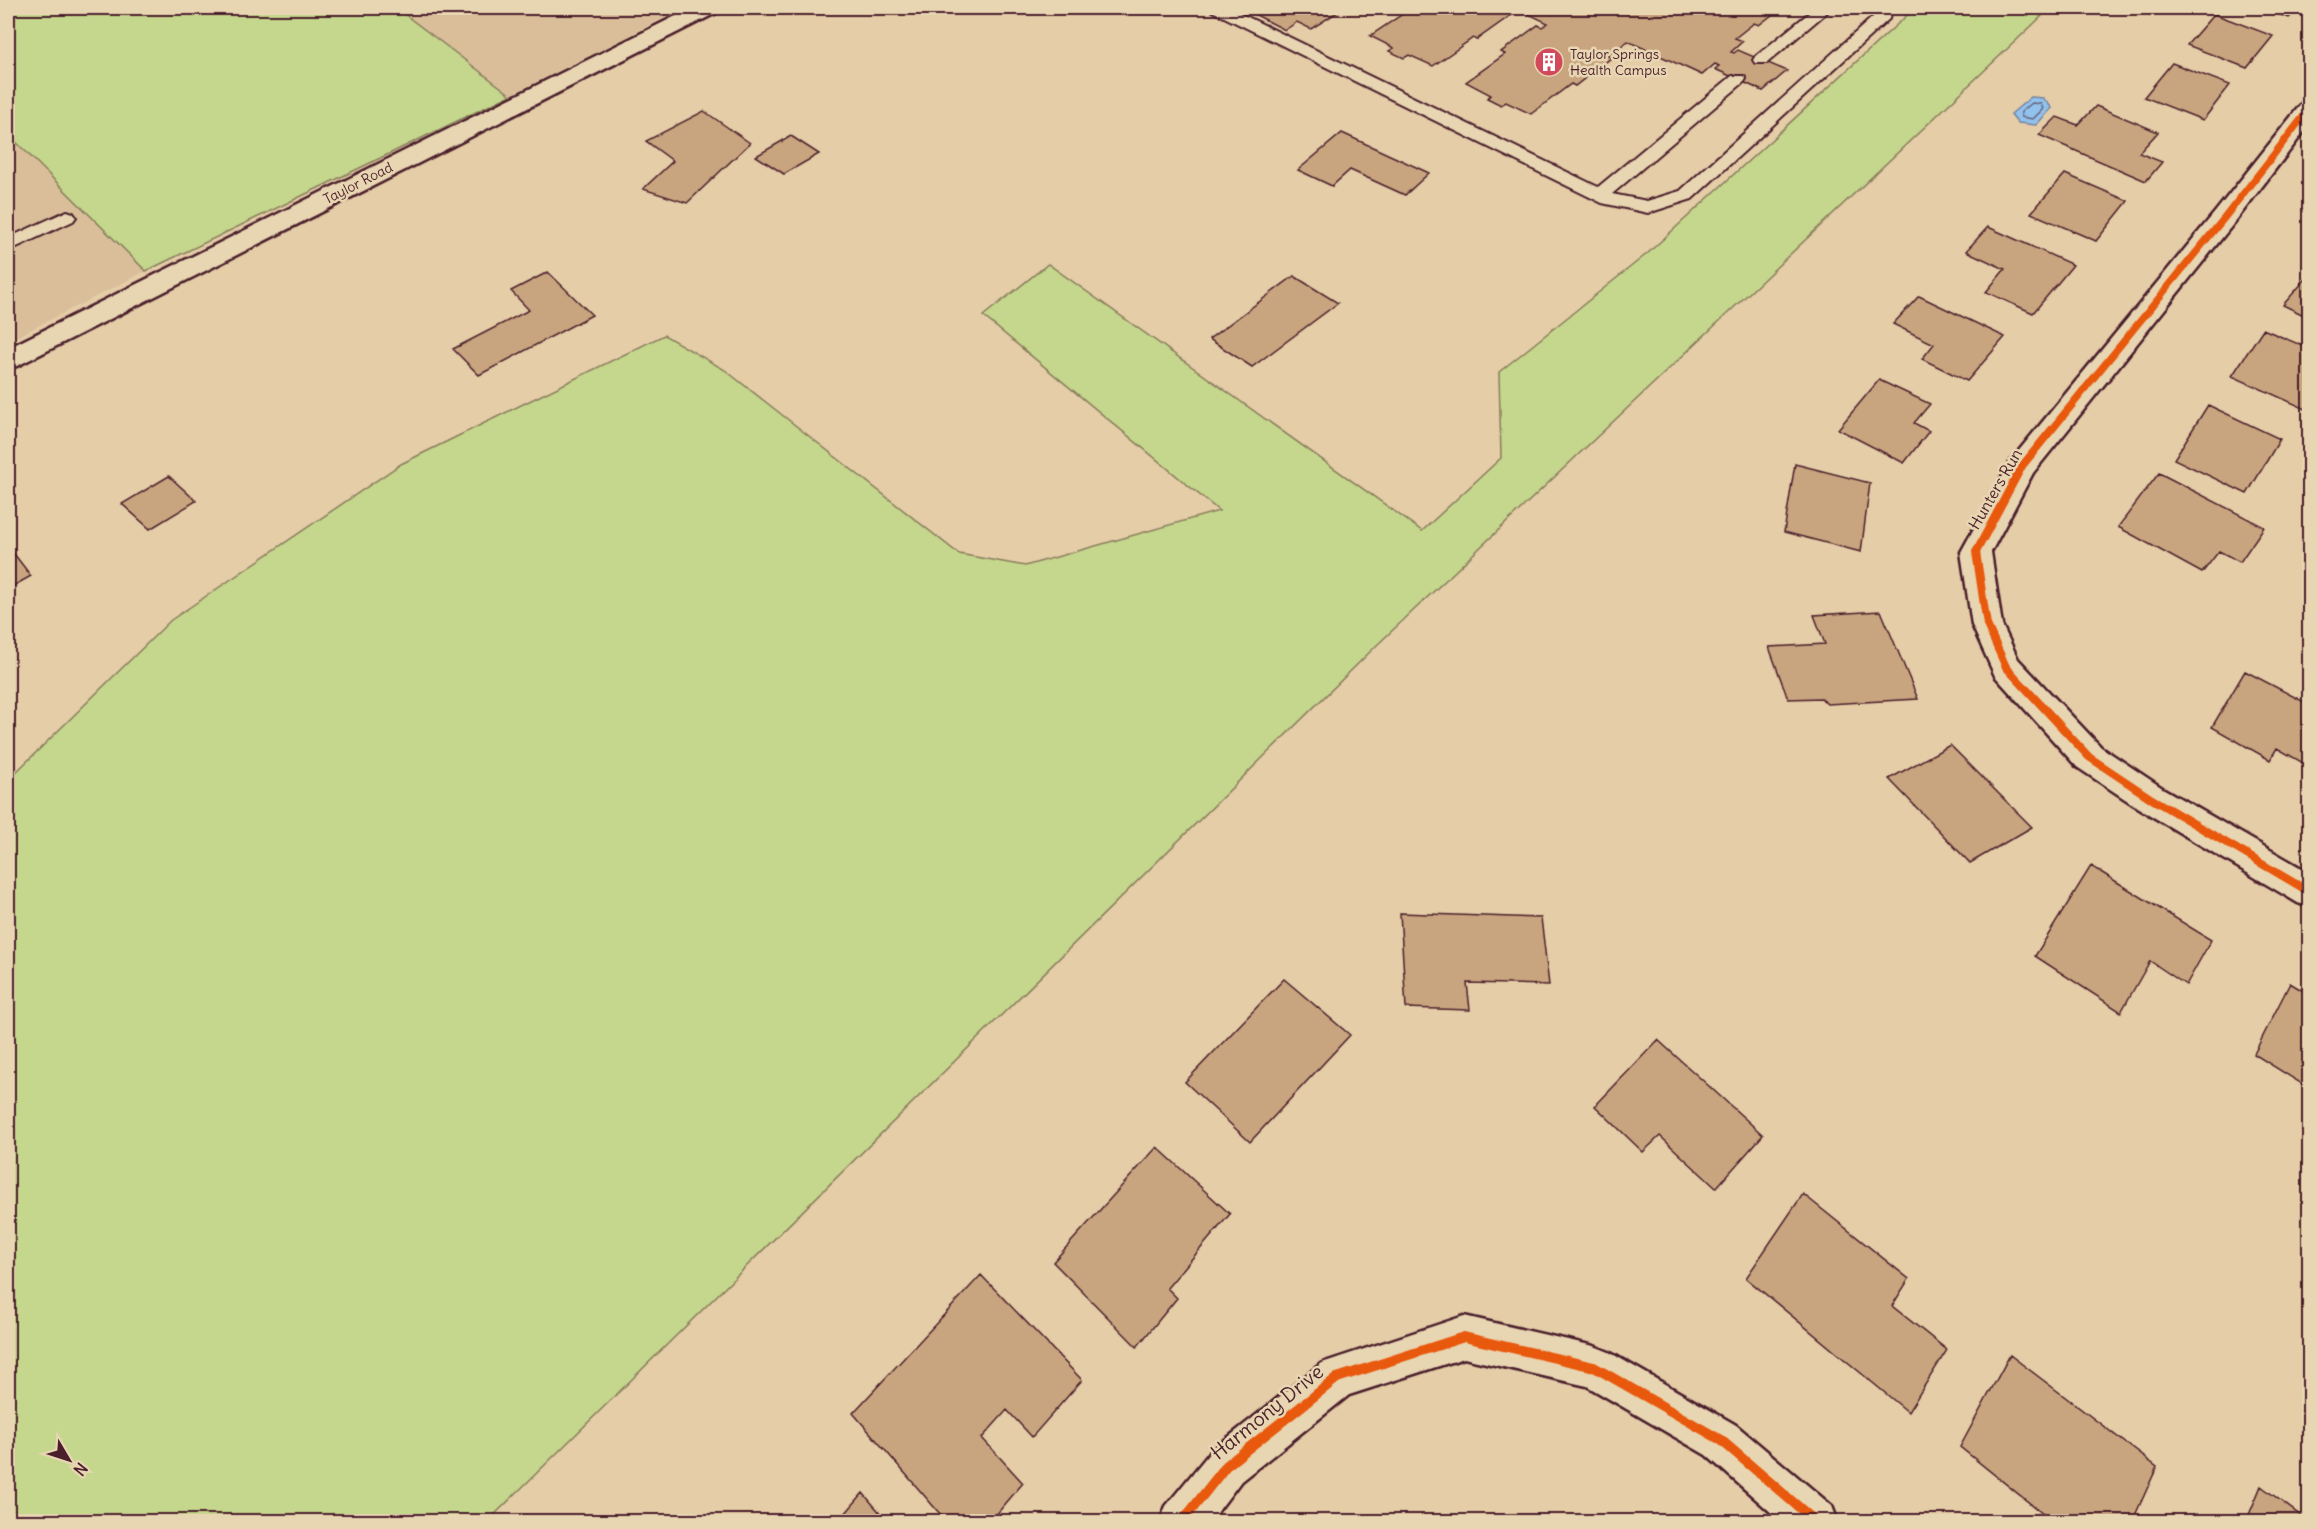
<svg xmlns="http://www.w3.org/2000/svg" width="2317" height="1529" font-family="Delius,sans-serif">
	<rect width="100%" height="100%" fill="#e4cda7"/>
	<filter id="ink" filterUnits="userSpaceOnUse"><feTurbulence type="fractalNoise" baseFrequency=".0167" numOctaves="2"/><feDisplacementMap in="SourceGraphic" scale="12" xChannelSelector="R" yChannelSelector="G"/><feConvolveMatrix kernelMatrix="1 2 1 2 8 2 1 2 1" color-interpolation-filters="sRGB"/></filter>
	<g filter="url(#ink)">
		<path fill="#d9be99" d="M396,8H684L511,95Z
			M8,134L146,271L8,341Z"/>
		<path fill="#c5d78c" stroke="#887b5c" stroke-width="1.5" d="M8,8H396L511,95L146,271L8,134Z
			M1915,8H2022L2042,16L1377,645L488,1521H8V780L171,620L401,464L664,335L725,370L959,554L1025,566L1219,511L983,316L1048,264L1422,531L1501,458L1499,372L1648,253Z"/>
		<path fill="#91c2ed" stroke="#75819f" stroke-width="1.5" d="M2031,97L2043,98L2052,108L2036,125L2018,123L2011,114Z"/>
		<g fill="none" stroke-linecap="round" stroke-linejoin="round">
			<path stroke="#666079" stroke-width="1.5" d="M2032,103L2041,104L2043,109L2033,119L2021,117V112Z"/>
		</g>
		<path fill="#c8a57f" stroke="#4a1f2b" stroke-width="1.5" d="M1264,8H1344L1311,29L1297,22L1285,30L1254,14Z
			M1406,8H1781L1759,25L1754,23L1735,38L1743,41L1731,52L1734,53L1738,50L1787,71L1763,91L1715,69L1719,66L1715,64L1702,75L1628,41L1608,56L1611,58L1575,86L1571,84L1531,114L1506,102L1501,105L1487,98L1491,95L1466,82L1505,54L1501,52L1538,25L1542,27L1548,23L1516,8L1511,12L1514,13L1476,40L1473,38L1433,66L1409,55L1404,58L1389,51L1394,48L1370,36L1410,9Z
			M2259,8H2298L2289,18Z
			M2214,14L2273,36L2247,68L2187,45Z
			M2172,63L2230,85L2203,120L2144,97Z
			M2096,106L2158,132L2139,153L2162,162L2146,181L2039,135L2057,117L2078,125Z
			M704,111L750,143L687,203L643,189L673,161L646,141Z
			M1342,133L1429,173L1405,195L1350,170L1332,186L1298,170Z
			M791,136L819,154L784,174L756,156Z
			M2065,174L2128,201L2096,241L2031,213Z
			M1988,227L2073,265L2033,313L1986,292L2005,269L1966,251Z
			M548,272L592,315L479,375L453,349L529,310L511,291Z
			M2310,274V318L2283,305Z
			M1294,276L1338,303L1252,367L1209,339Z
			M1919,296L2005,337L1967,381L1922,359L1934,344L1893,324Z
			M2263,329L2310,349V404L2306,409L2232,376Z
			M1879,380L1930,404L1914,423L1929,431L1904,463L1838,429Z
			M2208,405L2280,439L2247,494L2174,459Z
			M1795,464L1870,483L1861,552L1784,532Z
			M2159,473L2264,527L2240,562L2219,551L2202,573L2118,527Z
			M169,476L196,501L150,529L122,504Z
			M8,546L31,576L8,589Z
			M1881,611L1918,699L1827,704L1821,698L1788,699L1769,647L1825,644L1814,615Z
			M2245,671L2310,705V767L2277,748L2270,760L2212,727Z
			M1950,745L2032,827L1970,863L1889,779Z
			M2091,866L2211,940L2186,985L2150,961L2121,1012L2035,956Z
			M1400,913L1541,918L1549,985L1467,983L1470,1010L1406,1008Z
			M1284,979L1350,1035L1250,1142L1185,1082Z
			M2290,983L2310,995V1089L2254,1054Z
			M1658,1040L1763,1135L1716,1188L1660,1136L1643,1152L1595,1106Z
			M1157,1147L1230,1214L1167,1288L1177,1298L1137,1347L1053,1262Z
			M1803,1194L1909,1279L1892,1306L1947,1350L1908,1412L1746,1278Z
			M981,1275L1082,1380L1032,1437L1007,1410L982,1438L1023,1483L990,1522H947L853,1413Z
			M2010,1355L2157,1467L2132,1522H2053L1960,1447Z
			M2261,1486L2309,1522H2246Z
			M863,1493L888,1522H838Z"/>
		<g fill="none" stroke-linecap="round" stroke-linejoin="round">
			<g stroke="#4a1f2b" stroke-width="4">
				<path id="service" d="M496,8H512L510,11H497Z
					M1210,8H1229L1598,187L1732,76H1744L1746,79L1744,82L1612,194L1647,201L1680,191L1875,15L1877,8H1892L1889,19L1692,199L1648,213L1602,203L1212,11Z
					M1815,8H1832L1767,63H1755L1753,60L1755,57Z
					M67,211L73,213L76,217L73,221L8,251V238Z"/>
			</g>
			<g stroke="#4a1f2b" stroke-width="5">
				<path id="minor" d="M2310,101V124L2234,223L2033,473L1991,552L2002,625L2018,659L2101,747L2164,789L2310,873V908L2298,903L2140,809L2077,767L1995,676L1972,625L1961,552L2012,459L2216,211L2302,103Z
					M1464,1316L1594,1346L1609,1352L1736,1425L1832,1506L1838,1522H1782L1706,1455L1587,1386L1464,1358L1349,1395L1241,1481L1210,1522H1160L1166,1506L1211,1451L1322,1363Z"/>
			</g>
			<g stroke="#4a1f2b" stroke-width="5">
				<path id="secondary" d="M692,8H719L716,13L17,366L8,368V348Z"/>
			</g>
			<use href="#service" fill="#e8d6b3" fill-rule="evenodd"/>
			<use href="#minor" fill="#e8d6b3" fill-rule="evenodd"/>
			<use href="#secondary" fill="#e8d6b3" fill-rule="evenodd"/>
			<g stroke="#e8d6b3" stroke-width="10">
				<path id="cycleway-far2" d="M2083,391L2225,217L2310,108"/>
			</g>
			<g stroke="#e8d6b3" stroke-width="12">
				<path id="cycleway-far1" d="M2084,390L2022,466L1976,552L1987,625L2006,667L2089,757L2152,799L2308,891"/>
			</g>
			<g stroke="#e8d6b3" stroke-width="14">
				<path id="cycleway" d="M2305,889L2310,892
					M1182,1522L1226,1466L1337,1378L1464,1337L1594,1367L1721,1440L1816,1522"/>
			</g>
			<use href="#cycleway-far2" stroke="#e8590c" stroke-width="7"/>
			<use href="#cycleway-far1" stroke="#e8590c" stroke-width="8"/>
			<use href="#cycleway" stroke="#e8590c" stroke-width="10"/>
		</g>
	</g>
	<defs>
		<g id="building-disc" transform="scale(1.5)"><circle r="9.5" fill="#d1495b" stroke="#e8d6b3"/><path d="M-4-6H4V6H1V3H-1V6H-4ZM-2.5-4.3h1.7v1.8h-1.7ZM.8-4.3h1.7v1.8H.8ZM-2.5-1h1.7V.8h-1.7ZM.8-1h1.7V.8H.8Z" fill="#fff"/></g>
	</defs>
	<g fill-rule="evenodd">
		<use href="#building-disc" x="1549" y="62"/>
	</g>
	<g text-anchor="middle" stroke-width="5" stroke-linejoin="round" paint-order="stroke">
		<g font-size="14" fill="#4a1f2b" stroke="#e8d6b3" text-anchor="start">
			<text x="1570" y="59">Taylor Springs<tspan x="1570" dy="16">Health Campus</tspan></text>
		</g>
		<g font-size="14" fill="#4a1f2b" stroke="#e8d6b3">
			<text transform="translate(358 183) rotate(-27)" y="5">Taylor Road</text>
		</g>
		<g font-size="16" fill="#4a1f2b" stroke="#e8d6b3">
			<text transform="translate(1995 489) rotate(-60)" y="6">Hunters Run</text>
		</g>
		<g font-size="20" fill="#4a1f2b" stroke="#e8d6b3">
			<text transform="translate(1267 1412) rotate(-39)" y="7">Harmony Drive</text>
		</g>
	</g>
	<rect width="2317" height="1529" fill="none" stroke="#e8d6b3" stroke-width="30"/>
	<rect x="15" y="15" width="2287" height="1499" fill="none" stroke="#4a1f2b" stroke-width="2" filter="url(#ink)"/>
	<g transform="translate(69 1460) rotate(129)" stroke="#e8d6b3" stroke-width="4.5" paint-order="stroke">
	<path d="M0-4.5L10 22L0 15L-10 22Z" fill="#4a1f2b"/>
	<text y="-9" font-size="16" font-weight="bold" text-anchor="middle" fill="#4a1f2b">N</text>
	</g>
</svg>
